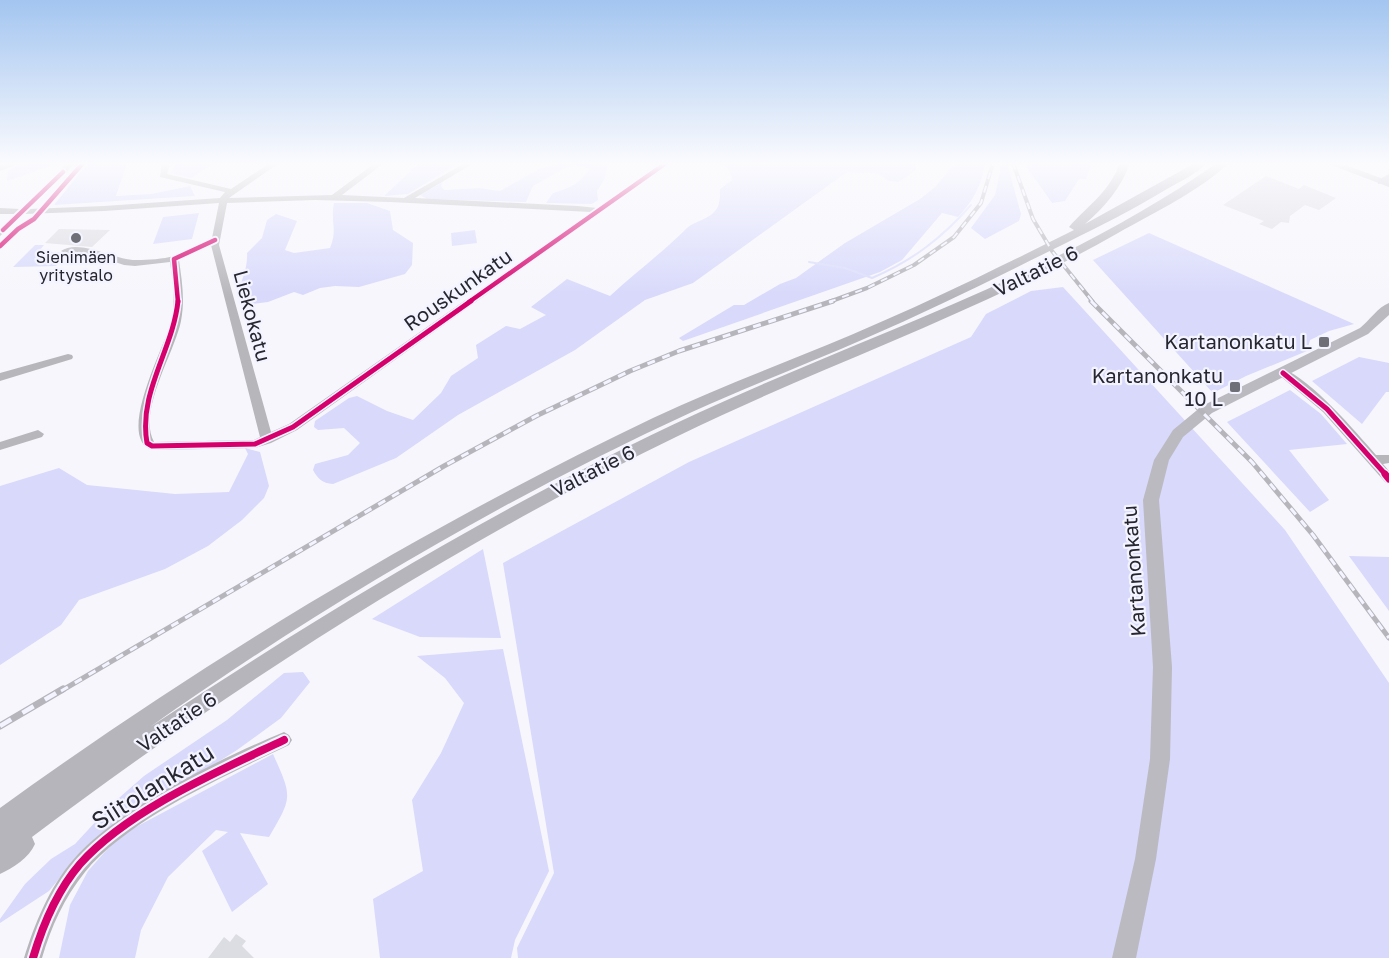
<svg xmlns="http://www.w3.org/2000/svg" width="1389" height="958" font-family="'Golos Text',sans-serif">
	<rect width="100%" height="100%" fill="#f6f6fc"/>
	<path fill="#d8d9fb" d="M25,163H58L7,181L8,171Z
		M88,163H127L116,196L151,194L190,186L195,196L54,205Z
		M176,163H214L191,178L171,173Z
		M419,163H459L408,194L384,196Z
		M562,163H608L604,180L597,191L598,200L592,204L546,203L553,193C570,188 579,184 590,169L572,164L533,186L526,202L427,199L420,195L443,182L441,186L444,190L479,188L500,191L539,169Z
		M722,163H915L916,170L898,182L889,181L877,173L847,172L693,283L645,300L575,350L458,415L396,458L333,484C322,483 318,479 313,470L315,464L348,455L360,443L344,428L318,430L314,427L315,421L349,398L357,396L387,411L413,420L441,393L451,376L478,358L476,345L506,326L520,329L546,315L531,307L567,279L610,296C635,273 663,252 687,228C695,221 709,219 715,211C720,206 720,196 720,189L732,180L730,171Z
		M956,163H985C982,185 973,201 958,217L942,213L902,260L880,272L683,341L679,338L734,305H744L780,284L796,278L845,243L920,199L935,187Z
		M1002,163H1007L1021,214L1019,221L985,239L971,228L995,195Z
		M1024,163H1091L1086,179H1079L1065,201L1052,203Z
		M334,203H367L390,211L393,230L413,243L412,265L405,274L359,287L335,286L320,288L303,295L294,292L268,302L244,305L238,295C241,280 248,269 247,253L262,238L267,220L276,214L297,221L285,250L294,253L330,248C338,229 330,221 334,203Z
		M199,213L192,239L153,244L163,217Z
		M475,230L477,243L452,246L451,233Z
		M1149,233L1354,324L1329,331L1310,340L1307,351L1246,376L1213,393L1093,260Z
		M35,245H44L39,251L68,253L56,266L13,267Z
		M1063,287L1285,530L1389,683V958H518L517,948L554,873L503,563L689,462L971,337L986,314L1031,291Z
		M1359,357L1389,363V392H1386L1362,424L1312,381Z
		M1290,390L1321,414L1347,444L1289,450L1329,500L1310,512L1227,422Z
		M245,448L260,452L269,486L264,498L242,520L208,546L165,569L79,600L61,625L0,665V486L59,468L87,485L175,494L229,492L248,454Z
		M483,549L501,638L420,637L372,619Z
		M1349,556L1389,557V611Z
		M503,649L549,871L515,940L511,958H380L373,899L423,871L412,800L441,753L464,703L445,678L417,656Z
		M303,672L310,682L281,718L237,750L121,823L81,852L49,891L0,923V919L25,884L51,859L75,844L111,805L144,776L227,720L284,673Z
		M273,754C292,797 293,796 269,837L240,833L268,884L232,912L202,851L228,832L216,830L168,877L141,930L135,958H59L70,905L88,871L119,836Z"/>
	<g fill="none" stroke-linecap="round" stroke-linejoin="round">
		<path stroke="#dcdefb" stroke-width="2" d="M809,262L845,268L872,278C912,261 942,238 971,205"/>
	</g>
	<path fill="#dcdce3" d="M1266,176L1299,189L1304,185L1336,198L1319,210L1305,205L1290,216L1289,223L1281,222L1272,229L1259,224L1264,221L1223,205Z
		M59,229L110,230L92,247L45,243Z
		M236,934L246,941L242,946L254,958H208L224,937L230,942Z"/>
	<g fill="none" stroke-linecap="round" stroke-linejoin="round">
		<path fill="#b7b7bb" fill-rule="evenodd" d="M10,163H21L0,171V166Z
			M67,163H75L29,209L104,206L220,198L225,192L160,177L162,163H170L167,174L231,189L270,163H279L229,198L332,195L375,163H384L342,195L404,198L465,163H474L415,198L578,206L597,208L661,163H670L297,430L271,443L255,448L152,450C115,438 165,346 171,322C176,302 173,282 170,262L135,266L124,265L94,255L65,254L61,251C79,238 116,261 137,260C148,260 163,259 174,256C187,251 199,244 212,238L219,203L104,211L24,214L0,236V228L15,214H0V208L20,209ZM315,200L390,202L591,212L289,424L271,432L219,245L227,203ZM211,245L260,437L254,440L154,442C137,411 175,352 181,321C185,300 182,281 179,260Z
			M68,354L72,355L73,357L72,359L0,381V373Z
			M1283,369C1311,379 1356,432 1376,455H1389V463L1383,464L1389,471V484L1385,482L1323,412L1279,375L1278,373Z
			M38,430L44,434L42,437L0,450V442Z
			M284,732L289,735L292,740L289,745C227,775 128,819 85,872C64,898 51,927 42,958H24C35,923 49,888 73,860C115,810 223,757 284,732Z"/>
		<path fill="#babac0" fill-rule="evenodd" d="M1326,163H1340L1389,181V187Z
			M1389,303V315L1368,334L1212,413L1183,437L1169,460L1159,500L1172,667L1170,759L1156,859L1136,958H1112L1135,859L1150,759L1153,667L1143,500L1154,460L1173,430L1202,406L1360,328C1369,321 1378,307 1389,303Z"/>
		<path fill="#b5b5bb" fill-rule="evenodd" d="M1120,163H1130C1121,188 1105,207 1085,224L1195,163H1207C1196,174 1181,181 1167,189C1134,209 1100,226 1066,243C999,276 933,309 864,339C807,364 749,386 692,412C503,499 320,607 150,727C326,611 506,502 698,413C872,333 1059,274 1217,163H1229C1198,192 1155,212 1118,233C978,313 823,365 678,436C451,546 234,685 32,837L35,844C29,858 13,868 0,874V808C206,659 423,528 653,418C718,387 785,363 851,335C927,303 1000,267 1074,230L1069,227C1089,204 1108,194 1120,163Z
			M1389,174V182L1378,184V180Z"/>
		<g stroke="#b5b5bb" stroke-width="4">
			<path id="rail-far2" d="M1013,163L1033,219L1052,251L1093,302
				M829,302L867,288L914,265L954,237L981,203L993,163"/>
		</g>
		<g stroke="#b5b5bb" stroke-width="5">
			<path id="rail-far1" d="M1091,301L1252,462L1313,535L1389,638
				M61,691L444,466L536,416L630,371L679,351L833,301"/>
		</g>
		<g stroke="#b5b5bb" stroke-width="7">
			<path id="rail" d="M0,726L63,689"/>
		</g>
		<use href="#rail-far2" stroke="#f3f4ff" stroke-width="2" stroke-dasharray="7" stroke-linecap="butt"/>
		<use href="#rail-far1" stroke="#f3f4ff" stroke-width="3" stroke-dasharray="8" stroke-linecap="butt"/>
		<use href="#rail" stroke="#f3f4ff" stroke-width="4.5" stroke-dasharray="13" stroke-linecap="butt"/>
		<g stroke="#f3f4ff" stroke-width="8">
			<path id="cycleway-far3" d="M3,230L63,172
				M0,246L18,229L34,219L83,163
				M178,302L174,259L215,240
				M469,302L666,163"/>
		</g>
		<g stroke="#f3f4ff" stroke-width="8">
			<path id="cycleway-far2" d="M178,301C173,350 138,392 147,443L152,446L255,444L293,427L471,301
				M1283,373L1327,409L1386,475"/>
		</g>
		<g stroke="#f3f4ff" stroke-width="10">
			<path id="cycleway-far1" d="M1385,474L1389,479"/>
		</g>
		<g stroke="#f3f4ff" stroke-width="12">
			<path id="cycleway" d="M33,958C43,924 57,891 80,864C128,810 219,771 284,740"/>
		</g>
		<use href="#cycleway-far3" stroke="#d6006c" stroke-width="4.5"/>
		<use href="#cycleway-far2" stroke="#d6006c" stroke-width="5"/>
		<use href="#cycleway-far1" stroke="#d6006c" stroke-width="7"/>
		<use href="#cycleway" stroke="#d6006c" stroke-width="8"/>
	</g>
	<linearGradient id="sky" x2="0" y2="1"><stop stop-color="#a3c5f0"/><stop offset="0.55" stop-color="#fbfbfe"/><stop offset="1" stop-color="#fbfbfe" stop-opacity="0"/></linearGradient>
	<rect width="1389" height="297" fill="url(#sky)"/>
	<g fill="#6f6f77" stroke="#f3f4ff" stroke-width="2">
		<circle cx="76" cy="238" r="6"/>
		<rect x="1318" y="336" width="12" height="12" rx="3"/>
		<rect x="1229" y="381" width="12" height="12" rx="3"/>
	</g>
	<g text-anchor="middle" stroke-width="4.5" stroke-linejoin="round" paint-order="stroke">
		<g font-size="16" fill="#262630" stroke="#f3f4ff">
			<text x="76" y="263">Sienimäen<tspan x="76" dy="18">yritystalo</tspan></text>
		</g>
		<g font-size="20" fill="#262630" stroke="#f3f4ff">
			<text transform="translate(1036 271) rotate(-26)" y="7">Valtatie 6</text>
			<text transform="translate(458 290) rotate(-35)" y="7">Rouskunkatu</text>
			<text transform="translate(252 316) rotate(75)" y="7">Liekokatu</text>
			<text transform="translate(593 471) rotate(-27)" y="7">Valtatie 6</text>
			<text transform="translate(1134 571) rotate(-94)" y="7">Kartanonkatu</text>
			<text transform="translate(177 722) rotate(-34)" y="7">Valtatie 6</text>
		</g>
		<g font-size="20" fill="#262630" stroke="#f3f4ff" text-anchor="end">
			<text x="1312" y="349">Kartanonkatu L</text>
			<text x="1223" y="383">Kartanonkatu<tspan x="1223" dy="23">10 L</tspan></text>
		</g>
		<g font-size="24" fill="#262630" stroke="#f3f4ff">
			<text transform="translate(153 787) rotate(-32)" y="8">Siitolankatu</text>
		</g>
	</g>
</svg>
